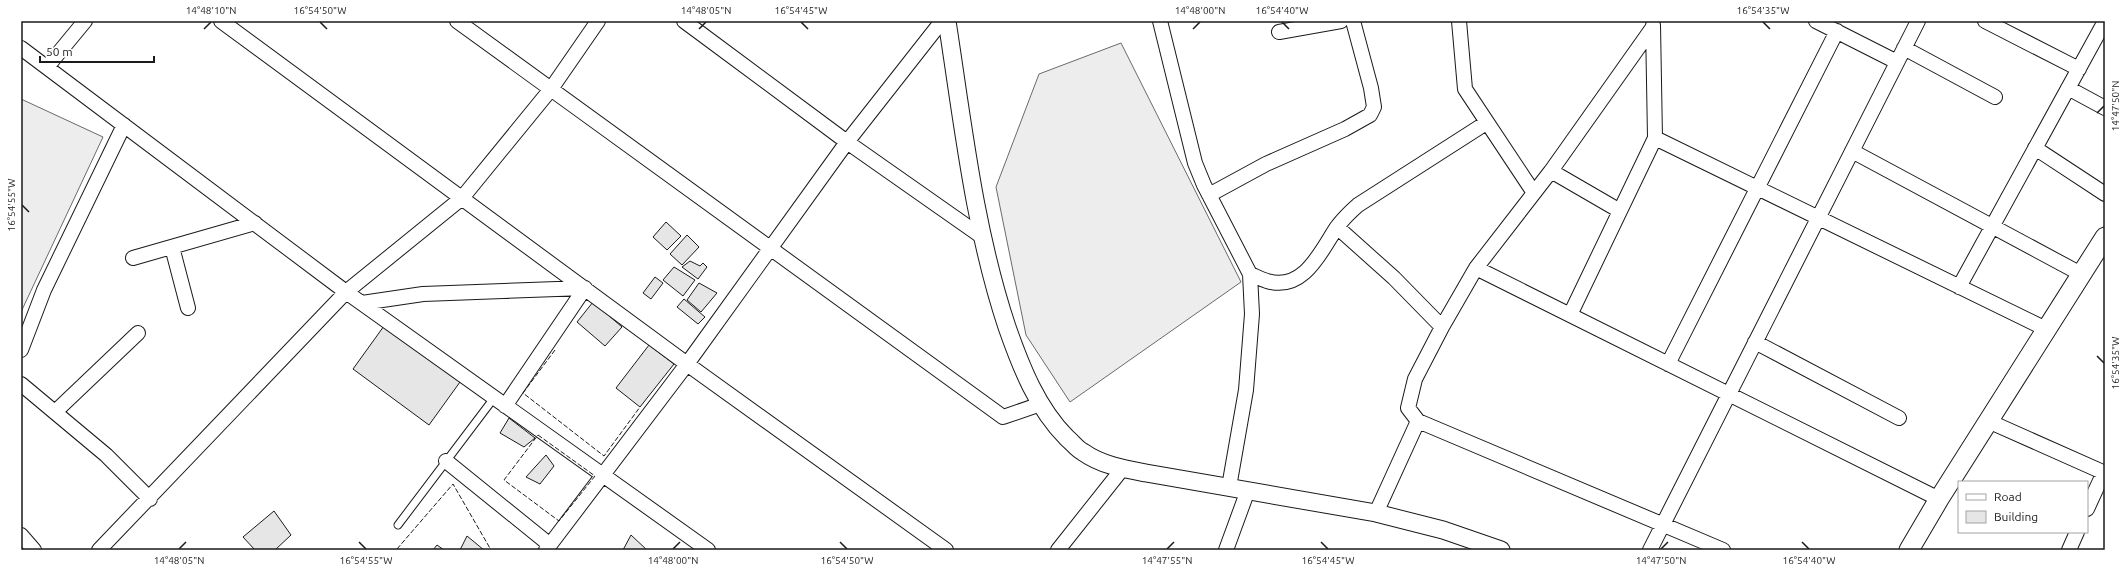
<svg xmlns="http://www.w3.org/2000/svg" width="2126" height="571" font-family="Ubuntu,sans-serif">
	<rect width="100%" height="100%" fill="#fff"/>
	<path fill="#ededed" stroke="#6a6a6a" d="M1121,43L1241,282L1070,402L1026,335L996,187L1039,74Z
		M21,99L103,137L21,312Z"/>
	<path fill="#e6e6e6" stroke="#1a1a1a" d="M666,222L681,236L667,250L653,237Z
		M687,235L699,247L682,265L670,254Z
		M690,261L700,266L703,263L707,267L698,279L682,267Z
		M674,267L695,280L683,296L663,280Z
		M655,277L663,283L651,299L643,293Z
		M699,283L717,293L701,312L687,300Z
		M684,299L705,317L698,324L677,307Z
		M593,302L622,327L605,346L577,322Z
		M384,326L460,382L429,425L353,369Z
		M649,345L674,364L640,407L616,388Z
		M509,418L535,438L524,447L500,433Z
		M546,455L554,466L540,484L526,477Z
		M274,511L291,535L275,550H255L243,537Z
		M631,535L647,550H623Z
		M467,536L484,550H460Z
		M437,545L444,550H433Z"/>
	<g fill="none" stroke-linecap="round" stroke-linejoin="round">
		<g stroke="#1a1a1a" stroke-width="9">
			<path id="service" d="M398,525L494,398"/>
		</g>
		<g stroke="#1a1a1a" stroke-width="16">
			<path id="minor" d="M221,21L687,364L946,550
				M457,21L1003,417L1041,404
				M684,21L847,142L981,236
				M1160,21L1195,163L1204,185L1250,274L1252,314L1246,390L1229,487
				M1459,21L1465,89L1534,193
				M1816,21L1897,62
				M1985,21L2079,69
				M1653,27L1551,171L1476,268L1442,327L1415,379L1408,408L1418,421L1723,550
				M1279,32L1341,21
				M21,48L346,292L708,550
				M1904,48L1995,97
				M47,67L85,21
				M2068,88L2105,108
				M1655,138L2046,329
				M2035,148L2105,194
				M1852,151L2081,274
				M1551,171L1620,211
				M1209,195L1266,164L1345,129L1370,115L1374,107L1371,88L1353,21
				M1337,227L1394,278L1442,327
				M172,247L188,308
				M133,258L255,223
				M1476,268L1939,499
				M1250,274C1255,276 1261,279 1267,281C1304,292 1321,251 1337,227C1343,219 1350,212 1358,205L1486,123
				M1959,287L2105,21
				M362,303L423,294L585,288
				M1570,315L1655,138L1653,25
				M1755,342L1899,418
				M21,350L44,290L124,125
				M1668,364L1837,31
				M21,384L106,455L150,499
				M505,406L585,288
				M55,412L138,333
				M1988,421L2105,473
				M446,461L550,545
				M2087,509L2104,472
				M1376,513L1418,421
				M21,535L34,550
				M99,550L346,292L462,198L551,89L598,21
				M546,550L687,364L847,142L942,21
				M1058,550L1123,468
				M1226,550L1248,490
				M1650,550L1918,21
				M2069,550L2077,532"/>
		</g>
		<g stroke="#1a1a1a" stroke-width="19">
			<path id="tertiary" d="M947,21C963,124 974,228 1007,327C1021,367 1037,408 1067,438C1072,442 1077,449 1083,452C1101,465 1124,469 1146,473L1376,513L1443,530L1501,550"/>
		</g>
		<g stroke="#1a1a1a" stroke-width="21">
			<path id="secondary" d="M1909,550L1939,499L2105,237"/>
		</g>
		<use href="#service" stroke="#fff" stroke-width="7"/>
		<use href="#minor" stroke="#fff" stroke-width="14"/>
		<use href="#tertiary" stroke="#fff" stroke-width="17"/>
		<use href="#secondary" stroke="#fff" stroke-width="19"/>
		<path stroke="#1a1a1a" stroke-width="1" stroke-dasharray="5 2" stroke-linecap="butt" d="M555,350L523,393L604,456L640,407
			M538,435L595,476L559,521L504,480Z
			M397,549L453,484L491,550"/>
	</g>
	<path fill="none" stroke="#1a1a1a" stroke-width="1.5" d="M320,22L327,29M801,22L808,29M1282,22L1289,29M1763,22L1770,29M204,29L211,22M699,29L706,22M1193,29L1200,22M2097,113L2104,106M22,205L29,212M2097,356L2104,363M359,542L366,549M840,542L847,549M1321,542L1328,549M1802,542L1809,549M179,549L186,542M673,549L680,542M1167,549L1174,542M1661,549L1668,542"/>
	<rect width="2126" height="571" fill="none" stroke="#ffffff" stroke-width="44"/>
	<rect x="1958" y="481" width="130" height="52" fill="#ffffff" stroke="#a3a3a3"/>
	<rect x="1966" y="494" width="20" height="6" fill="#ffffff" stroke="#a3a3a3"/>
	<text x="1994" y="501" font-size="12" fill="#1a1a1a">Road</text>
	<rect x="1966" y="511" width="20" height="12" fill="#e6e6e6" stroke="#a3a3a3"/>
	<text x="1994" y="521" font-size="12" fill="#1a1a1a">Building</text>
	<path d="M40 56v6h114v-6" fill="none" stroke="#1a1a1a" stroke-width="2"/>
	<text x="46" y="56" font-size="12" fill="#1a1a1a" stroke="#ffffff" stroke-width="3" paint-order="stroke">50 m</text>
	<rect x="22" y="22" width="2082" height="527" fill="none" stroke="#1a1a1a" stroke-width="1.5"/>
	<g font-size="10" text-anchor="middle" fill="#1a1a1a">
		<text x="211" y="14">14°48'10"N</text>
		<text x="320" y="14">16°54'50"W</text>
		<text x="706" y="14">14°48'05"N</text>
		<text x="801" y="14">16°54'45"W</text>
		<text x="1200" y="14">14°48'00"N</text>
		<text x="1282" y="14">16°54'40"W</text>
		<text x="1763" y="14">16°54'35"W</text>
		<text transform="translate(2115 106) rotate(-90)" y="4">14°47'50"N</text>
		<text transform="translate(11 205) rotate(-90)" y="4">16°54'55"W</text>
		<text transform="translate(2115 363) rotate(-90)" y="4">16°54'35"W</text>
		<text x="179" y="564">14°48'05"N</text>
		<text x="366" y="564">16°54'55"W</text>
		<text x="673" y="564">14°48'00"N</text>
		<text x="847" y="564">16°54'50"W</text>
		<text x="1167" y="564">14°47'55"N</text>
		<text x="1328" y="564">16°54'45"W</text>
		<text x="1661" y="564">14°47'50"N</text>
		<text x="1809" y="564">16°54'40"W</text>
	</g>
</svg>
